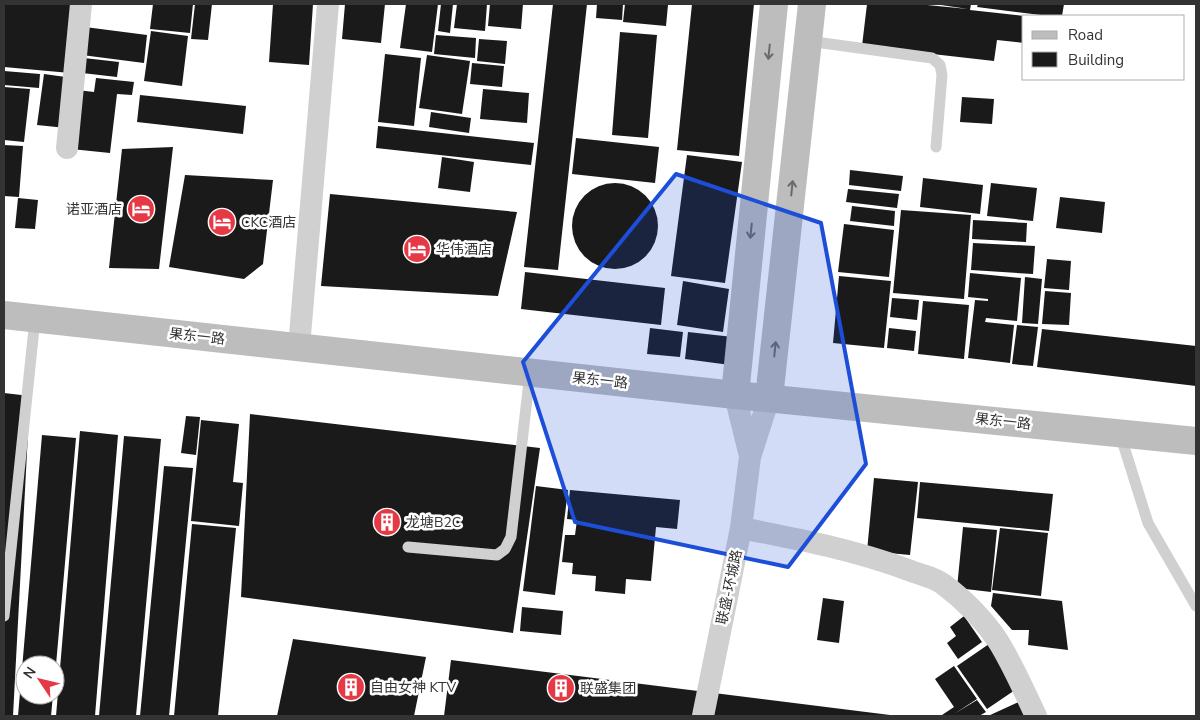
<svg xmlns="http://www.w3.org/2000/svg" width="1200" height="720" font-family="'Nunito Sans','Noto Sans SC',sans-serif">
	<rect width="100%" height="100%" fill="#fff"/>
	<path fill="#1a1a1a" d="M4,4H77L70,73L4,67Z
		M153,4H193L190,33L150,29Z
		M195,4H212L208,40L191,39Z
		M273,4H313L309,65L269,62Z
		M345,4H385L381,43L342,39Z
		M406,4H438L432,52L400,48Z
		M441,4H453L450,33L438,31Z
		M457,4H487L485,31L454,28Z
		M490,4H523L521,29L488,26Z
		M553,4H587L558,270L524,267Z
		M597,4H623L622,20L596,18Z
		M625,4H656L668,5L666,26L623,22Z
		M692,4H754L739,156L677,150Z
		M867,4H917L968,9L941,5L942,4H971L970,10L1024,16V43L997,40L994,61L862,46Z
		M978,4H1064L1062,16H1049L977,7Z
		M85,27L147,35L144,63L82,55Z
		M151,31L188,36L182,86L144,81Z
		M620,32L657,35L648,138L612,135Z
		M436,35L476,38L475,58L434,54Z
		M479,39L507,41L505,64L477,61Z
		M385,54L421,58L414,126L378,122Z
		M427,55L470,61L462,114L419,108Z
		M84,58L119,62L117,77L82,73Z
		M472,63L504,66L502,87L470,84Z
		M4,71L40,74L39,88L4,85Z
		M44,74L73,78L66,128L37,125Z
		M96,78L134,82L132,95L117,94L110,153L71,149L77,90L94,92Z
		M4,87L30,89L24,142L4,140Z
		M483,89L529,93L527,123L480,119Z
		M140,95L246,106L243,134L137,122Z
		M962,97L994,99L992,124L960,122Z
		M431,112L471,118L469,133L429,127Z
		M378,126L534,143L531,165L376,148Z
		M576,138L659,147L655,183L572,174Z
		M4,145L23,146L19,197L4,196Z
		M173,147L159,269L109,268L122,149Z
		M687,155L742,162L725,283L671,276Z
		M442,157L474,162L470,192L438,188Z
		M850,170L903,176L901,191L849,185Z
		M185,175L273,180L263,264L244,279L169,267Z
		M923,178L983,185L980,214L920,207Z
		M572 226a43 43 0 1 1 86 0a43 43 0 1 1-86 0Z
		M991,183L1037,188L1033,221L987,216Z
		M848,189L899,194L897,208L846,202Z
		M330,194L517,212L498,296L321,286Z
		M1060,197L1105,202L1102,233L1056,228Z
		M18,198L38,200L35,229L15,228Z
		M852,206L895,211L894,226L850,221Z
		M901,210L971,215L964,299L893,293Z
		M973,220L1027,223L1026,242L972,239Z
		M844,224L894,230L889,277L838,272Z
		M973,243L1035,246L1033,274L971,270Z
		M1047,259L1071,261L1069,290L1044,288Z
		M525,272L665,288L661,325L521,309Z
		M970,273L1021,278L1017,321L986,318L985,322L1014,325L1010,363L968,358L975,300L988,301V299L968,297Z
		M839,276L891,281L884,348L833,343Z
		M1025,277L1042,279L1038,324L1022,323Z
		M683,281L729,289L723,332L677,325Z
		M1045,291L1071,293L1069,325L1042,324Z
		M892,298L919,300L917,320L890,317Z
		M923,301L969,305L964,359L918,354Z
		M1017,325L1038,327L1033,366L1012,364Z
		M650,328L683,332L680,357L647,354Z
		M889,328L916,331L914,351L887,348Z
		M1042,329L1196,346V386L1037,367Z
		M688,332L733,337L730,365L685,359Z
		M4,393L30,396L13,716H4Z
		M250,414L540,448L513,633L241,597Z
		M186,416L200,417L196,455L181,453Z
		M201,420L239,424L233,482L243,483L239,526L191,521Z
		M80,431L118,435L95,716H56Z
		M42,435L76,438L56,665H25V695H53L51,716H18Z
		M124,436L161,439L136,716H99Z
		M164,466L193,468L169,716H140Z
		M874,478L918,482L910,555L867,551Z
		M920,482L1053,494L1049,531L917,518Z
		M536,486L568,490L555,595L523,591Z
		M570,490L680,500L677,529L656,527L651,581L626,579L625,594L595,591L596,576L572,574L573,563L562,562L565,535H575L577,520L567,519Z
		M192,524L236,528L218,716H174Z
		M963,527L997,530L991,592L957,588Z
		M1000,528L1048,533L1041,596L992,590Z
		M993,593L1062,601L1068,650L1028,645L1029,630H1012L991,606Z
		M823,598L844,601L839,643L817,640Z
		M522,607L563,611L561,635L520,631Z
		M964,616L982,642L958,659L947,643L956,636L950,627Z
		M293,639L426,657L414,716H277Z
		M989,644L1018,688L987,709L957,666Z
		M451,660L890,715V716H444Z
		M954,666L977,699L954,714L977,700L986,712L979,716H943L942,715L954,707L935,679Z
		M1021,701L1028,716H988Z"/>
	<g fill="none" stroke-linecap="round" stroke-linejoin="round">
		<path stroke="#d0d0d0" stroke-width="11" d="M808,41L932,58L940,65L942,75L936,147
			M1120,434L1148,523L1196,606
			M408,547L497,555L505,549L511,537L530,373
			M4,616L35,319"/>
		<path stroke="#d0d0d0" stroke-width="22" d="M67,148L81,4
			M299,347L328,4
			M735,395L750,456
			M741,528C798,539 856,550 911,571C921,575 934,577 943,584C963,599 984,620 998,641C1013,665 1024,691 1036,716
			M703,716L741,528L750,457L769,398"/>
		<path stroke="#bdbdbd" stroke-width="28" d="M4,315L735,395L1196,441
			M735,395L774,4
			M769,398L812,4"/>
	</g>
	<defs><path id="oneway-shaft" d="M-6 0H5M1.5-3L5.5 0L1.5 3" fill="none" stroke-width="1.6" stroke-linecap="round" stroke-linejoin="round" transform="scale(1.25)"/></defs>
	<g stroke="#6a6a6a">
		<use href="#oneway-shaft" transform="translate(769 52) rotate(96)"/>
		<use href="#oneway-shaft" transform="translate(792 188) rotate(-84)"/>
		<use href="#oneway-shaft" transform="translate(751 231) rotate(96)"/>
		<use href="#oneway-shaft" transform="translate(775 349) rotate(-84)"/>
	</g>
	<path fill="#1d4ed8" fill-opacity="0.2" stroke="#1d4ed8" stroke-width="4" stroke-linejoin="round" d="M676,174L821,223L866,464L788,567L575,522L523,362Z"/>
	<defs>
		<g id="hotel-disc" transform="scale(1.4375)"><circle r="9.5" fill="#e63946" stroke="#fff"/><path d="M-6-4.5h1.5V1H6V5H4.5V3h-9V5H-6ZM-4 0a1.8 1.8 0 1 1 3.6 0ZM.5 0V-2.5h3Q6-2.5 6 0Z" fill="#fff"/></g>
		<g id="building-disc" transform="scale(1.4375)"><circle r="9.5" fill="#e63946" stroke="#fff"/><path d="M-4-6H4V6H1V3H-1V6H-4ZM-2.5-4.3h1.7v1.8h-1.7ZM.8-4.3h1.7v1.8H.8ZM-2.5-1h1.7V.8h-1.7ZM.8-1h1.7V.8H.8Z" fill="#fff"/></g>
	</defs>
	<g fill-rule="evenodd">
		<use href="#hotel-disc" x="141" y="209"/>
		<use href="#hotel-disc" x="222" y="222"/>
		<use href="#hotel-disc" x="417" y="249"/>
		<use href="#building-disc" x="387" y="522"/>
		<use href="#building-disc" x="351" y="687"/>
		<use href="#building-disc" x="561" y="688"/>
	</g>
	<g text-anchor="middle" stroke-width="5" stroke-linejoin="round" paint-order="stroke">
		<g font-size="14" fill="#333" stroke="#fff" text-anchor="start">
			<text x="122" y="214" text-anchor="end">诺亚酒店</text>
			<text x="241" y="227">CKC酒店</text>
			<text x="436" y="254">华伟酒店</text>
			<text x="406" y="527">龙塘B2C</text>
			<text x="370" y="692">自由女神 KTV</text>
			<text x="580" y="693">联盛集团</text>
		</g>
		<g font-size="14" fill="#333" stroke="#fff">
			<text transform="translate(197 336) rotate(6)" y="5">果东一路</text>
			<text transform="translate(600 380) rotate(6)" y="5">果东一路</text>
			<text transform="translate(1003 421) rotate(6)" y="5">果东一路</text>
			<text transform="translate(729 587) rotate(-78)" y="5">联盛-环城路</text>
		</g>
	</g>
	<rect width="1200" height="720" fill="none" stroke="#333333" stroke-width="10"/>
	<rect x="1022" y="15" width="162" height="65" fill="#ffffff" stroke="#adadad"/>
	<rect x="1032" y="31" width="25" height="8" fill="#bdbdbd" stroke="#adadad"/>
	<text x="1068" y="40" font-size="15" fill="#333333">Road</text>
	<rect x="1032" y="52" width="25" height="15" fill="#1a1a1a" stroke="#adadad"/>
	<text x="1068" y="65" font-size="15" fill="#333333">Building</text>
	<g transform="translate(40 680) rotate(305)"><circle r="24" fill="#ffffff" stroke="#adadad"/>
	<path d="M0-4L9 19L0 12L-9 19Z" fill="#e63946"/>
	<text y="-8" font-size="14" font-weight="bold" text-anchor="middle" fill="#333333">N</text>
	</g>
</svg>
